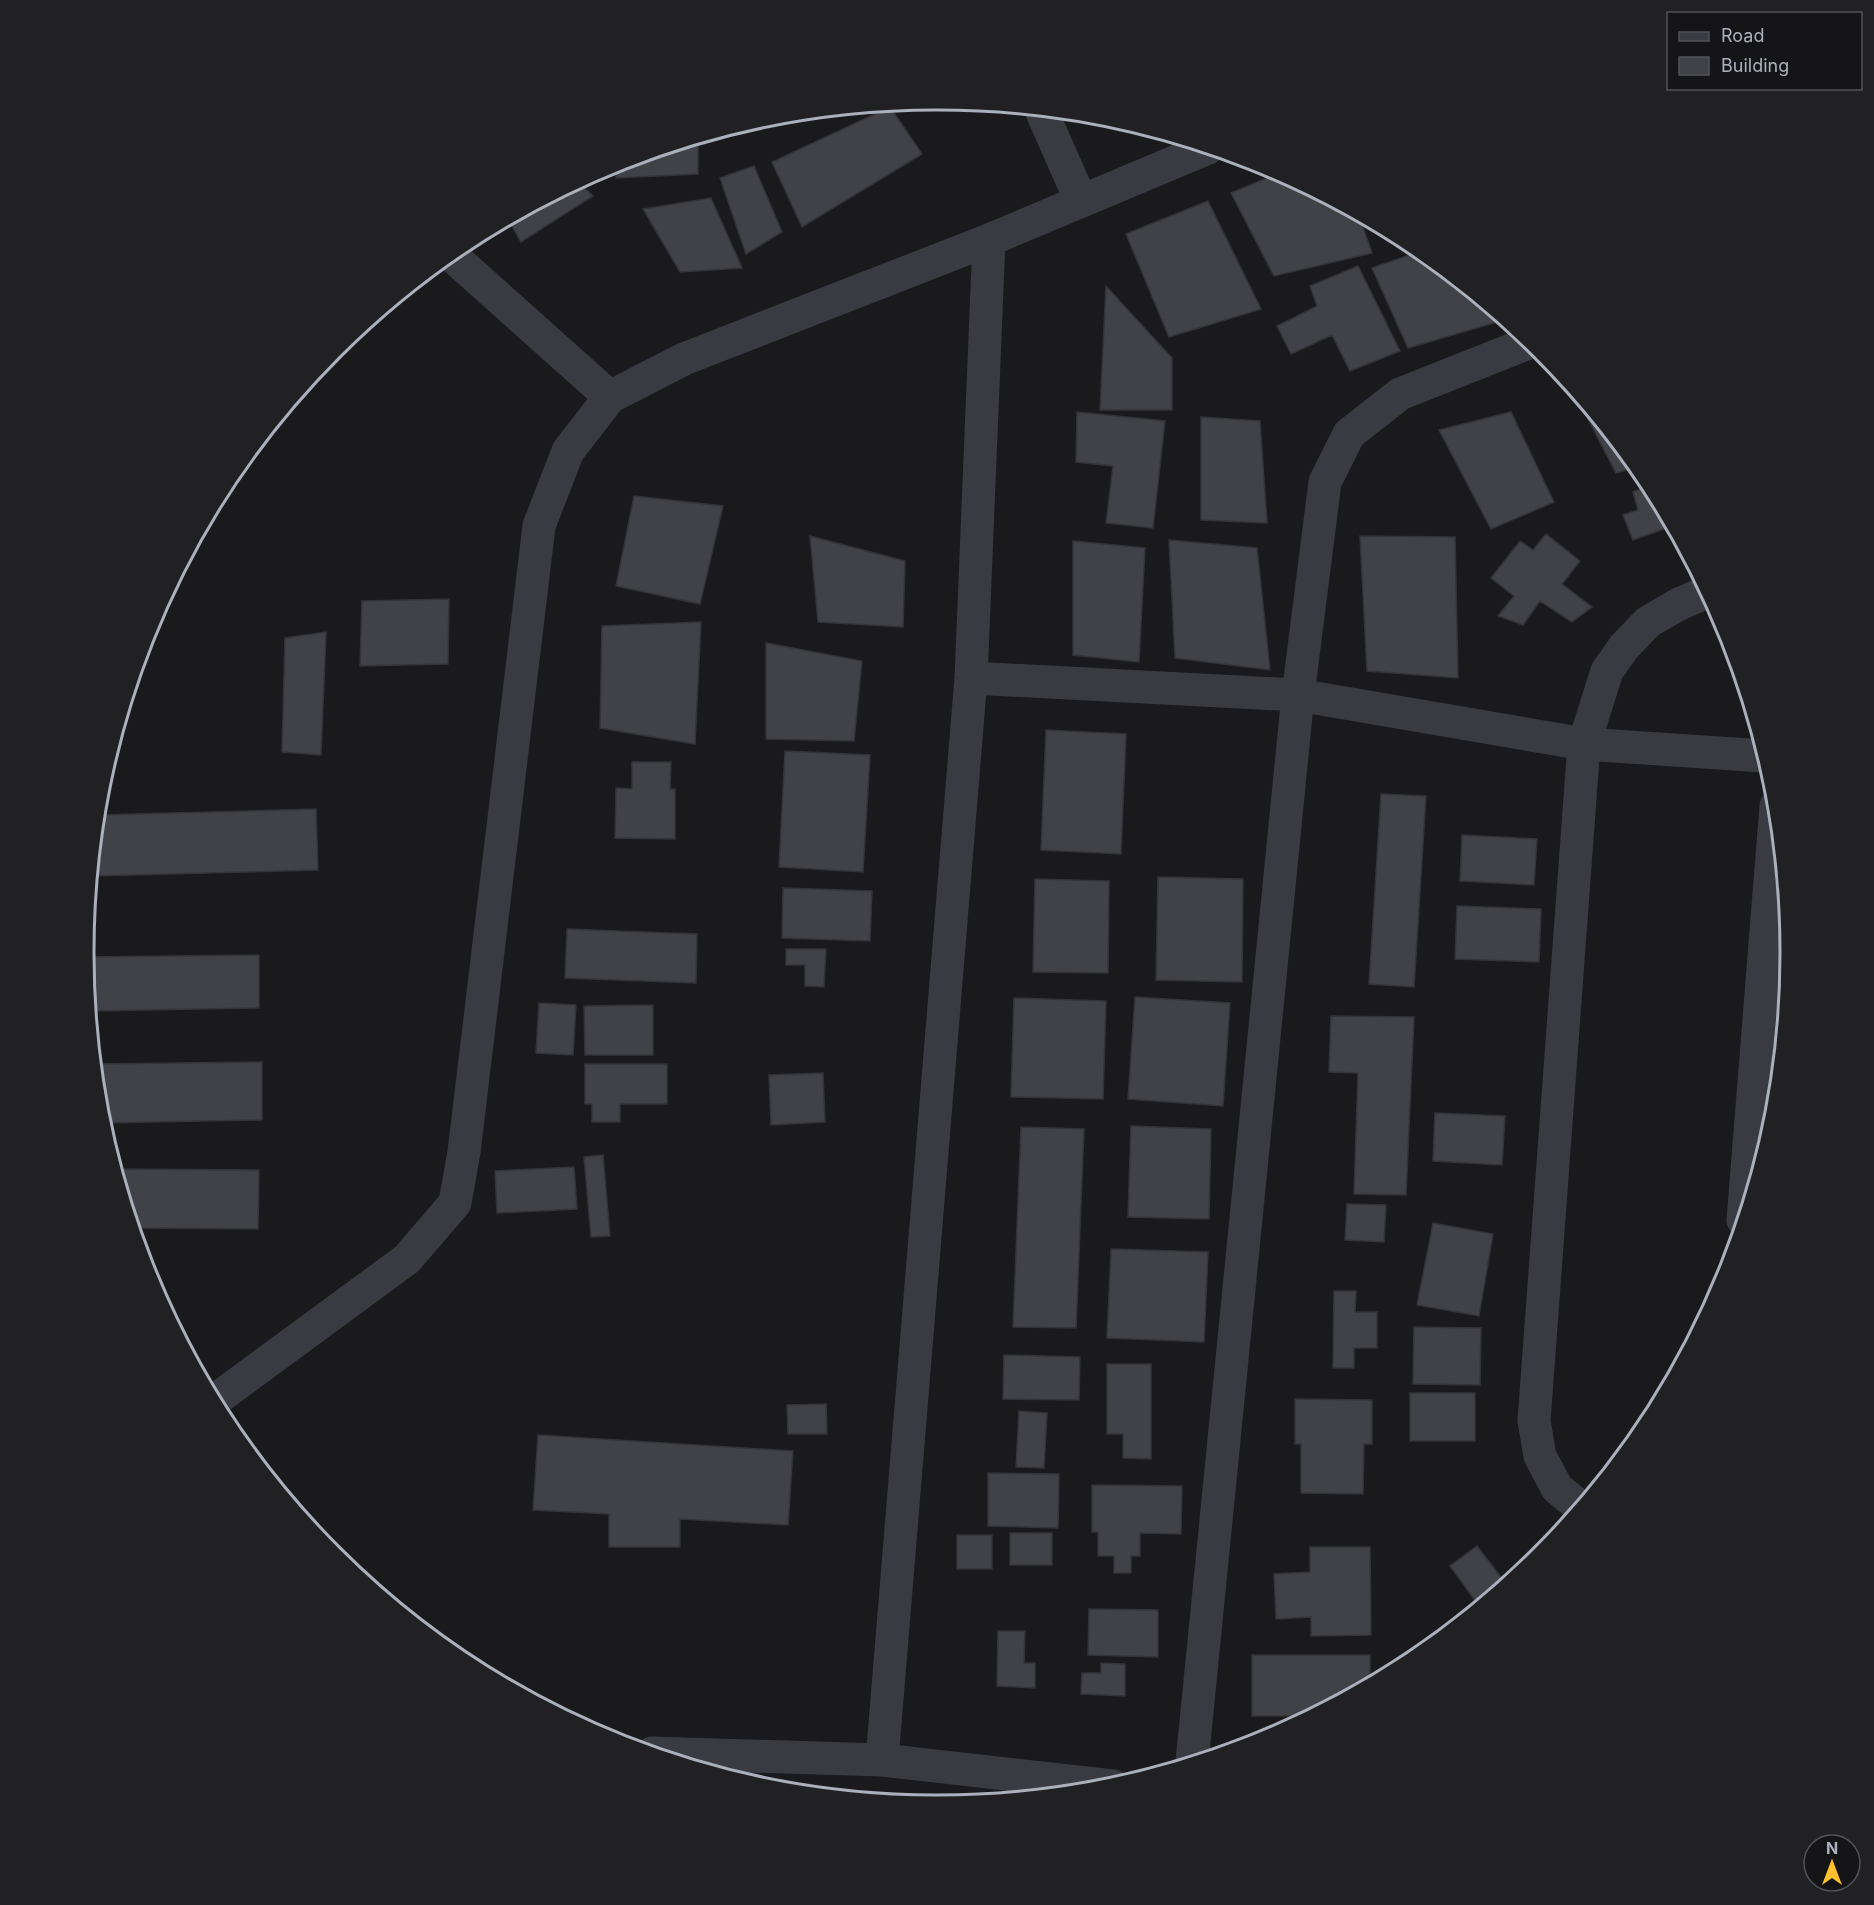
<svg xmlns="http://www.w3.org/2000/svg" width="1874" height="1905" font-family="Inter,sans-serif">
	<rect width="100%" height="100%" fill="#1a1a1c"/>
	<path fill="#414247" stroke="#343339" stroke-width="1.5" d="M890,107L922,154L802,227L772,162Z
		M693,139H698V174L616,178L615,163Z
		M754,166L782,232L746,254L720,178Z
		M1279,173L1359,216L1372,253L1274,276L1231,193Z
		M578,182L593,196L521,242L508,219Z
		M711,198L742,268L680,272L643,209Z
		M1208,201L1261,309L1169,337L1126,234Z
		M1421,251L1504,320L1408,348L1372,268Z
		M1358,266L1400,351L1350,371L1332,335L1291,354L1277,326L1317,306L1310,286Z
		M1106,286L1172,358V410H1100Z
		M1572,388L1636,467L1616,473Z
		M1077,412L1165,421L1153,528L1106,523L1113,466L1076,462Z
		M1511,412L1554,502L1491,529L1439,430Z
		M1201,417L1260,421L1267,523L1201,520Z
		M1650,485L1672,526L1633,540L1623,515L1638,510L1633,492Z
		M634,496L723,506L700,604L616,586Z
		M1546,534L1580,561L1562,584L1592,607L1572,622L1540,601L1523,625L1498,616L1514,596L1491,578L1520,541L1533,550Z
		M810,536L905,561L903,627L818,622Z
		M1360,536L1455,537L1458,678L1367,671Z
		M1169,540L1257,548L1270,670L1175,658Z
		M1073,541L1145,548L1139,662L1073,655Z
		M449,599L448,664L360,666L362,601Z
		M701,622L695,744L600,728L602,626Z
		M326,632L321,755L282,752L285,638Z
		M766,643L862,661L854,741L766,739Z
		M1046,730L1126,734L1121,854L1041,850Z
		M785,751L870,755L863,872L779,867Z
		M632,762H671L670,789H675V839L615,838L616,788L632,789Z
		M1381,794L1426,796L1414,987L1369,984Z
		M316,809L318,870L92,876L98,815Z
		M1462,835L1537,839L1534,885L1460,881Z
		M1158,877L1243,879L1242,982L1156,980Z
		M1035,879L1109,881L1108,973L1033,972Z
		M783,888L872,891L870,941L782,938Z
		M1457,906L1541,909L1539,962L1455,959Z
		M567,929L697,934L696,983L565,978Z
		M786,949H826L824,987L805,986V965H786Z
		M259,955V1008L90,1011L85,957Z
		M1135,997L1230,1003L1223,1106L1128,1099Z
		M1014,998L1106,1001L1103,1099L1011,1097Z
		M539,1003L576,1005L573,1055L536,1053Z
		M653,1005V1055H585L584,1006Z
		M1331,1016L1414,1017L1406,1195L1354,1194L1358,1073L1329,1072Z
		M262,1062V1120L102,1123L95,1064Z
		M585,1064H667V1104H620V1122H592V1104H585Z
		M823,1073L825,1122L771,1125L769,1075Z
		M1435,1113L1505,1116L1502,1165L1433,1161Z
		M1131,1126L1211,1129L1209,1219L1128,1217Z
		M1021,1127L1084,1129L1076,1328L1013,1327Z
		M603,1155L610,1236L591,1237L584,1157Z
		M574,1167L577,1209L497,1213L495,1171Z
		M115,1169L259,1170L258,1229L133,1228Z
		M1347,1204L1386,1205L1384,1242L1345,1240Z
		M1433,1223L1493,1234L1479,1316L1417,1305Z
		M1111,1249L1208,1252L1204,1342L1107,1338Z
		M1334,1291H1356L1355,1312H1377V1348H1354V1368H1333Z
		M1414,1327L1481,1328L1480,1385L1413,1384Z
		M1004,1355L1080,1357L1079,1400L1003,1399Z
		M1107,1364H1151V1459L1123,1458V1434H1107Z
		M1410,1393H1475V1441H1410Z
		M1295,1399L1372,1400V1444H1364L1363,1494L1301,1493V1444H1295Z
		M826,1404L827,1434H788L787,1405Z
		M1019,1411L1047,1413L1044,1468L1016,1467Z
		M538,1435L793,1451L788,1525L680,1519V1547H609V1514L533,1510Z
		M988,1473L1059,1474L1058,1528L988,1526Z
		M1092,1485L1182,1486L1181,1534L1140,1533V1556H1131V1573H1114V1556H1098V1532H1092Z
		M1010,1533H1052V1565H1010Z
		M957,1535H992V1569H957Z
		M1477,1546L1506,1584L1479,1606L1450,1566Z
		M1310,1547H1370L1371,1635L1311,1636V1617L1276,1619L1274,1574L1310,1572Z
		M1089,1609L1158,1610V1657L1088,1655Z
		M998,1631H1025L1024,1663H1035V1688L997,1686Z
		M1252,1655H1370V1683L1310,1716H1252Z
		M1101,1663L1125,1664V1696L1081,1694L1082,1673H1101Z"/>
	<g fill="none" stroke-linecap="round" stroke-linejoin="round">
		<path stroke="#3a3b42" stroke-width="33" d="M1041,110L1081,201
			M450,254L610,397
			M971,678L1298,695L1584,744L1764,756
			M1743,1220L1776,806
			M214,1401L407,1259L455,1203L464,1152L539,526L568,451L610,397L684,359L989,240L1208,148
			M1580,1507L1557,1488L1540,1456L1534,1421L1584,744L1607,671L1624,647L1648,622L1679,604L1707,592
			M652,1753L882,1760L1113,1786
			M882,1760L971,678L989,240
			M1192,1762L1298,695L1325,482L1349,434L1400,394L1531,342"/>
	</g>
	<path d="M0 0H1874V1905H0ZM936 110H938A842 842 0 0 1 1780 952V953A842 842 0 0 1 938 1795H936A842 842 0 0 1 94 953V952A842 842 0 0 1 936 110Z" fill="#212124" fill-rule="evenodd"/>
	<path fill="none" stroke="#abb0bd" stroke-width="3" d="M936 110H938A842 842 0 0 1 1780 952V953A842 842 0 0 1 938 1795H936A842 842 0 0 1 94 953V952A842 842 0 0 1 936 110Z"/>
	<rect x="1667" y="12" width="195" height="78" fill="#151517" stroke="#515359" stroke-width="1.5"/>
	<rect x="1679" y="32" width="30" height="9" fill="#3a3b42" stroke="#515359" stroke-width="1.5"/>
	<text x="1721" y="42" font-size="18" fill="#abb0bd">Road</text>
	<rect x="1679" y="57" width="30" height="18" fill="#414247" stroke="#515359" stroke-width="1.5"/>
	<text x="1721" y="72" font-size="18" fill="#abb0bd">Building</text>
	<g transform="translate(1832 1863)"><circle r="28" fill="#151517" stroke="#515359" stroke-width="1.5"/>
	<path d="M0-4.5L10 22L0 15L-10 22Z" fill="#ffc12f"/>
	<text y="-9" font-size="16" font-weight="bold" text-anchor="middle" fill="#abb0bd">N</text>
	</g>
</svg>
